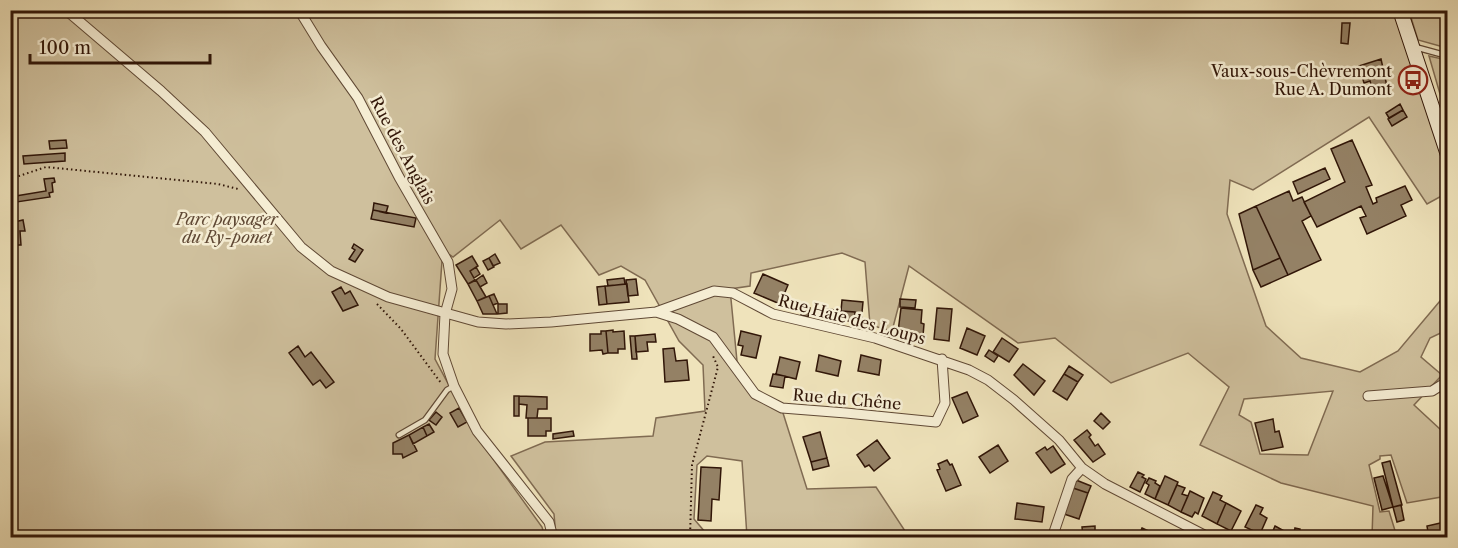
<svg xmlns="http://www.w3.org/2000/svg" width="1458" height="548" font-family="'Libre Caslon Text',serif">
	<rect width="100%" height="100%" fill="#efe3bb"/>
	<filter id="stains"><feTurbulence type="fractalNoise" baseFrequency=".00333" numOctaves="4"/><feColorMatrix values="0 0 0 0 .2 0 0 0 0 .09 0 0 0 0 .02 0 0 0 .5 -.17"/></filter>
	<radialGradient id="worn" r=".72"><stop offset=".6" stop-color="#630" stop-opacity="0"/><stop offset="1" stop-color="#630" stop-opacity=".3"/></radialGradient>
	<path fill="#cfc09d" stroke="#806b52" stroke-width="1.5" fill-rule="evenodd" d="M1313,10L1319,14H1334V10L1395,11L1447,163V193L1427,204L1369,117L1253,190L1230,180L1227,214L1266,326L1301,358L1360,372L1398,351L1445,295H1447V330L1430,338L1421,357L1442,375L1414,405L1442,431L1447,443V496L1407,503L1391,455L1380,456V459L1369,465L1380,512L1389,511L1397,537H1372L1373,506L1281,483L1200,445L1229,387L1188,353L1111,383L1055,338L1018,343L909,266L892,331L870,325L865,262L842,253L751,273L750,286L730,289L737,361L756,395L783,413L807,489L876,487L909,537H747L742,461L707,456L697,465L694,519L705,532L707,537H556L554,514L511,456L545,442L653,436L656,418L705,411L703,365L679,341L645,280L621,266L599,275L561,225L521,249L500,220L453,257L450,255L442,261L435,359L475,434L542,527L545,537H11L10,11ZM1333,391L1308,455L1260,454L1251,422L1239,415L1244,399Z
		M1409,11H1447V48L1418,40Z
		M1429,56L1447,60V120V118Z"/>
	<path fill="#948165" stroke="#311608" stroke-width="1.5" d="M1342,23H1350L1348,44L1341,43Z
		M1381,59L1388,91L1374,94L1370,81L1364,83L1359,66Z
		M1400,104L1403,110L1389,118L1386,113Z
		M1403,110L1407,117L1392,126L1388,119Z
		M66,140L67,148L50,149L49,141Z
		M1352,140L1372,185L1366,187L1373,204L1377,202L1376,198L1405,186L1412,200L1401,205L1406,216L1367,234L1360,218L1366,216L1361,206L1317,227L1304,202L1345,182L1331,149Z
		M65,153V161L24,164L23,156Z
		M1325,168L1330,179L1298,194L1293,182Z
		M54,178L55,182L52,183L53,192L49,193L50,197L10,203V197L46,191L44,179Z
		M1289,191L1293,201L1302,197L1311,216L1302,221L1321,260L1288,275L1256,206Z
		M374,203L388,206L386,213L373,210Z
		M1256,206L1280,258L1253,270L1239,214Z
		M373,210L416,218L414,227L371,219Z
		M23,220L25,231H20L21,245H10V223Z
		M354,244L363,250L355,262L349,259L355,250L352,248Z
		M495,254L500,263L493,266L489,258Z
		M472,256L478,266L470,271L475,280L468,284L456,265Z
		M489,258L494,267L488,270L483,261Z
		M1280,258L1288,275L1261,287L1253,270Z
		M476,267L480,274L474,278L470,271Z
		M763,274L788,285L780,304L754,293Z
		M483,275L487,283L480,287L476,280Z
		M624,278L625,284L608,286L607,280Z
		M636,279L638,295L628,296L626,280Z
		M476,280L486,297L477,301L468,284Z
		M627,284L629,302L607,304L605,286Z
		M605,286L607,304L599,305L597,287Z
		M341,287L345,294L350,291L358,305L343,311L332,292Z
		M494,294L498,303L493,305L489,296Z
		M489,296L497,314H483L477,301Z
		M900,299L916,300L915,308L900,307Z
		M842,300L863,302L861,323L854,322L855,312L841,311Z
		M498,304H507V313L498,314Z
		M804,306L810,308L808,317L801,315Z
		M822,308L841,311L840,318L821,316Z
		M901,308L922,310L921,323L924,324L923,336L898,332Z
		M937,308L952,309L949,341L934,339Z
		M841,311L855,312L854,322L840,320Z
		M967,328L985,336L977,355L960,348Z
		M613,330V332L624,331L625,349H618V353H608L606,331Z
		M601,331H606L608,353L603,354L602,350L590,351V334H601Z
		M741,331L761,336L756,358L741,355L743,346L738,345Z
		M655,334L656,342H647L648,351L636,352L635,336Z
		M630,336H635L637,359H632Z
		M1002,338L1018,349L1009,362L993,352Z
		M298,346L305,357L311,352L334,382L326,388L320,380L313,385L289,353Z
		M674,348L676,361L687,360L689,380L665,382L663,349Z
		M989,350L998,356L994,362L985,356Z
		M819,355L841,361L838,376L816,371Z
		M861,355L881,360L879,375L858,371Z
		M780,357L800,362L796,379L776,374Z
		M1023,364L1045,381L1034,395L1014,375Z
		M1069,366L1083,375L1078,382L1064,374Z
		M773,374L785,376L783,388L770,386Z
		M1064,374L1078,382L1067,400L1053,391Z
		M967,392L978,416L963,423L952,398Z
		M514,396H519V416H514Z
		M519,396L547,397V409H538L537,418H526L527,405L519,404Z
		M459,408L467,422L458,427L450,413Z
		M436,412L442,417L436,425L429,420Z
		M1101,413L1110,422L1103,429L1094,421Z
		M528,418H551V431H546V436H528Z
		M1273,419L1275,432L1279,431L1283,447L1262,451L1255,423Z
		M429,424L434,432L427,436L423,427Z
		M423,427L427,436L413,444L409,435Z
		M1087,430L1091,435L1089,437L1095,446L1098,444L1105,454L1093,462L1074,440Z
		M573,431L574,436L553,439V434Z
		M820,432L827,458L811,462L803,437Z
		M409,435L417,451L403,458L402,454H393V443Z
		M877,440L890,458L874,471L869,465L865,467L857,455Z
		M998,445L1008,461L990,473L979,457Z
		M1053,446L1065,464L1051,473L1036,453L1045,447L1047,450Z
		M827,458L829,466L813,470L811,462Z
		M947,460L950,465L952,464L961,485L946,491L937,470L940,469L938,464Z
		M1390,461L1402,505L1393,507L1382,463Z
		M701,467L721,468L719,500L712,499L711,521L698,520Z
		M1138,472L1144,475L1142,477L1146,479L1140,492L1130,487Z
		M1165,476L1178,482L1168,505L1155,499Z
		M1383,476L1393,507L1382,510L1374,478Z
		M1149,478L1156,481L1155,483L1160,486L1155,499L1145,494L1149,485L1146,483Z
		M1076,480L1091,486L1088,493L1073,488Z
		M1177,485L1185,488L1182,494L1188,496L1181,512L1168,505Z
		M1073,488L1088,493L1079,519L1064,514Z
		M1190,491L1204,498L1198,514L1195,512L1192,517L1181,512Z
		M1213,492L1222,496L1220,500L1226,503L1217,524L1202,516Z
		M1017,503L1044,507L1042,522L1015,519Z
		M1226,503L1241,511L1231,531L1217,524Z
		M1256,505L1263,508L1260,514L1267,518L1260,534L1245,527Z
		M1401,505L1404,520L1397,522L1393,507Z
		M1445,522L1448,538H1429L1427,526Z
		M1095,526V537H1083L1082,527Z
		M1275,526L1288,533L1286,538H1270Z
		M1142,528L1157,535L1158,533L1166,537L1138,538Z
		M1295,528L1300,529L1299,533L1312,536L1311,538H1293Z
		M1016,533L1029,538H1014Z"/>
	<g fill="none" stroke-linecap="round" stroke-linejoin="round">
		<g stroke="#604935" stroke-width="7">
			<path id="lane" d="M1415,47L1448,56
				M399,435L425,420L447,390L454,386"/>
		</g>
		<g stroke="#604935" stroke-width="11">
			<path id="street" d="M66,10L161,91L205,132L301,247L331,271L388,297L478,322L506,324L551,322L656,312L714,291L733,293L773,314L875,338L969,370L988,380L1014,400L1059,440L1082,468L1105,484L1210,538
				M302,10V15L321,46L358,98L399,177L448,262L452,289L445,314L443,354L454,386L477,431L549,522L553,538
				M656,312L678,319L713,337L755,394L782,408L846,413L936,422L945,403L942,359
				M1368,396L1432,391L1448,381
				M1052,538L1072,479L1082,468"/>
		</g>
		<g stroke="#311608" stroke-width="16">
			<path id="secondary" d="M1400,10L1448,155"/>
		</g>
		<path stroke="#311608" stroke-width="2" stroke-dasharray="1.5 3" stroke-linecap="butt" d="M10,179L46,167L218,184L238,189
			M377,304L401,329L441,383
			M690,538L692,465L718,367L713,356"/>
		<use href="#lane" stroke="#f5edd3" stroke-width="4.5"/>
		<use href="#street" stroke="#f5edd3" stroke-width="9"/>
		<use href="#secondary" stroke="#f5edd3" stroke-width="14"/>
	</g>
	<defs>
		<g id="bus-ring" transform="scale(1.5)"><circle r="9.5" fill="#f5edd3" stroke="#8f2418" stroke-width="1.5"/><path d="M-5-6H5V4H4V6H2V4H-2V6H-4V4H-5ZM-3.5-4V0h7V-4ZM-3.5 1.2v1.5H-2V1.2ZM2 1.2v1.5H3.5V1.2Z" fill="#8f2418"/></g>
	</defs>
	<g fill-rule="evenodd">
		<use href="#bus-ring" x="1413" y="80"/>
	</g>
	<g text-anchor="middle" stroke-width="5" stroke-linejoin="round" paint-order="stroke">
		<g font-size="16" fill="#311608" stroke="#f5edd3" text-anchor="end">
			<text x="1392" y="77">Vaux-sous-Chèvremont<tspan x="1392" dy="18">Rue A. Dumont</tspan></text>
		</g>
		<g font-size="16" fill="#311608" stroke="#f5edd3">
			<text transform="translate(403 150) rotate(62)" y="6">Rue des Anglais</text>
			<text transform="translate(852 319) rotate(15)" y="6">Rue Haie des Loups</text>
			<text transform="translate(847 399) rotate(5)" y="6">Rue du Chêne</text>
		</g>
		<g font-size="16" font-style="italic" fill="#604935" stroke="#f5edd3">
			<text x="227" y="225">Parc paysager<tspan x="227" dy="18">du Ry-ponet</tspan></text>
		</g>
	</g>
	<rect width="1458" height="548" fill="none" stroke="#efe3bb" stroke-width="36"/>
	<rect x="12" y="12" width="1434" height="524" fill="none" stroke="#311608" stroke-width="3"/>
	<rect x="18" y="18" width="1422" height="512" fill="none" stroke="#311608" stroke-width="1.5"/>
	<path d="M30 54v9h180v-9" fill="none" stroke="#311608" stroke-width="3"/>
	<text x="39" y="54" font-size="18" fill="#311608" stroke="#f5edd3" stroke-width="4.5" paint-order="stroke">100 m</text>
	<rect width="100%" height="100%" filter="url(#stains)"/>
	<rect width="100%" height="100%" fill="url(#worn)"/>
</svg>
